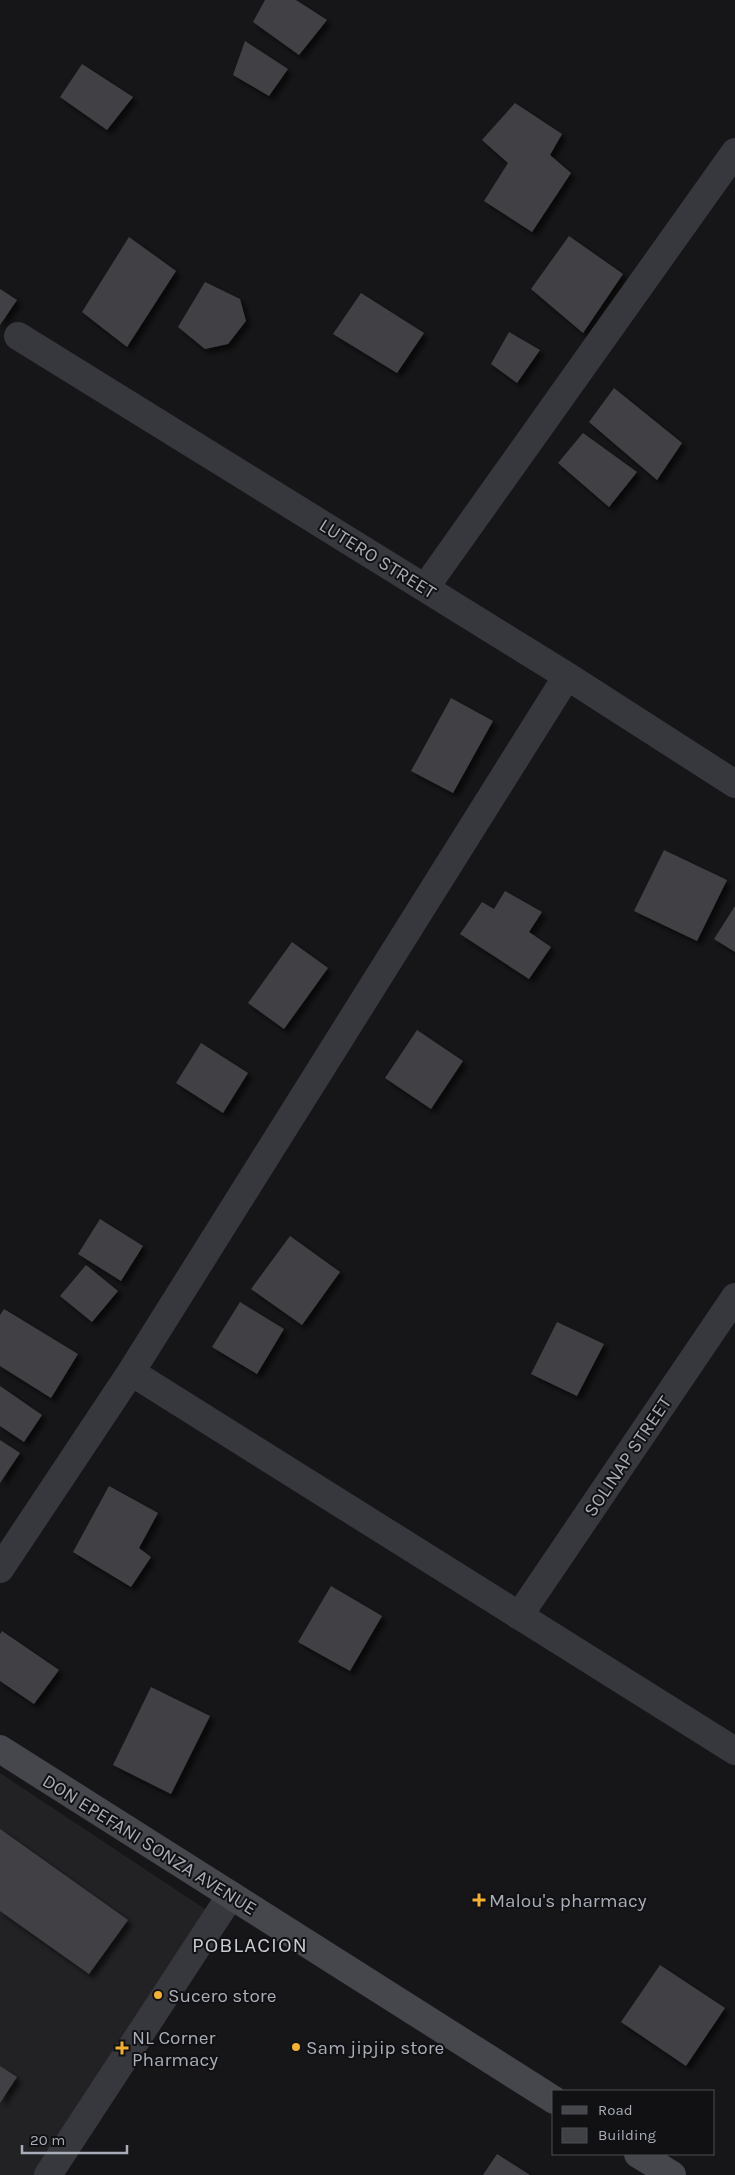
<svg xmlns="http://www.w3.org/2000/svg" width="735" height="2175" font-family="Karla,sans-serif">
	<defs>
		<filter id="shadow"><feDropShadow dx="4.5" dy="4.5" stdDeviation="2.5" flood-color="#0009"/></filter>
	</defs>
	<rect width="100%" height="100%" fill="#161618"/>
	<path fill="#222225" d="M0,1773L211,1913L35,2175H0Z"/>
	<path fill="#404145" filter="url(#shadow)" d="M265,0H296L327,20L299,55L253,22Z
		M245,41L288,69L269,96L233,75Z
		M82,64L133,97L107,130L60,97Z
		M515,103L562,134L550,155L571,173L532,232L484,201L508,163L482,140Z
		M569,236L623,274L583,333L531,289Z
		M129,237L176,271L127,347L82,312Z
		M205,282L240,299L246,321L228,344L205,349L178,327Z
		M0,289L17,300L0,325Z
		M361,293L424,333L397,373L333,334Z
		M509,332L540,350L517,383L491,364Z
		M614,388L682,443L657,480L589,422Z
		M583,433L637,472L609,507L558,463Z
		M451,698L493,721L453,793L411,771Z
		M664,850L727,880L697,941L634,911Z
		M505,891L542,912L529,932L551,947L529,979L460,934L482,902L494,909Z
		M735,906V952L714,939Z
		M292,942L328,968L284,1029L248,1003Z
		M417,1030L463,1061L431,1109L385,1078Z
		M201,1043L248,1073L223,1113L176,1083Z
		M100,1219L143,1246L121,1281L78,1254Z
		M290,1236L340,1272L302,1325L251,1289Z
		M86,1265L118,1291L92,1322L60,1296Z
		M240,1302L284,1329L257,1374L212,1347Z
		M4,1309L78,1354L51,1398L0,1366V1315Z
		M557,1322L604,1344L577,1396L531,1374Z
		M0,1386L42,1415L24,1442L0,1426Z
		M0,1440L20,1453L0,1483Z
		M109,1486L158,1513L139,1548L151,1557L131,1587L73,1552Z
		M331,1586L382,1616L350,1671L298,1642Z
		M2,1631L59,1670L34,1704L0,1681V1634Z
		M151,1687L210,1716L171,1794L113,1765Z
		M0,1829L128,1920L89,1974L0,1911Z
		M660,1965L725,2008L686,2066L621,2022Z
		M0,2066L17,2077L0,2103Z
		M497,2154L530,2175H483Z"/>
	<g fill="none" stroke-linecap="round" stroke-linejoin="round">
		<path stroke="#37383d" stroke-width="28" d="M18,336L567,676L735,784
			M425,588L735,152
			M131,1372L735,1751
			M0,1569L131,1372L567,676
			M519,1616L735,1297
			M48,2175L231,1895"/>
		<path stroke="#45474d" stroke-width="28" d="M0,1749L554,2100
			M638,2154L672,2175"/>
	</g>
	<g fill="#f2b134" stroke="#111113" stroke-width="2">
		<path d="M476.5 1892.5h5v5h5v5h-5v5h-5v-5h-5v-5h5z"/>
		<circle cx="158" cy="1995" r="5"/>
		<circle cx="296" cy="2047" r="5"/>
		<path d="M119.5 2040.5h5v5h5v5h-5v5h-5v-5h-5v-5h5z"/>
	</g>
	<g text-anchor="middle" stroke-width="4" stroke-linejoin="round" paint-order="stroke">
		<g font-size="19" fill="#a8adb8" stroke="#111113">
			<text transform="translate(378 558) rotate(32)" y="7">LUTERO STREET</text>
			<text transform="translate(627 1456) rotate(-56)" y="7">SOLINAP STREET</text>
			<text transform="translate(150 1844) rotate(32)" y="7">DON EPEFANI SONZA AVENUE</text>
		</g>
		<g font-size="19" fill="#a8adb8" stroke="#111113" text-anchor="start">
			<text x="489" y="1907">Malou's pharmacy</text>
			<text x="168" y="2002">Sucero store</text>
			<text x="132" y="2044">NL Corner<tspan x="132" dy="22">Pharmacy</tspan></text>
			<text x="306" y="2054">Sam jipjip store</text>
		</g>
		<g font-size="21" letter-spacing="1" fill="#c9ccd4" stroke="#111113">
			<text x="250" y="1952">POBLACION</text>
		</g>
	</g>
	<rect x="552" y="2090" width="162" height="65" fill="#111113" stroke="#4d4f55"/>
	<rect x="562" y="2106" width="25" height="8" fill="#45474d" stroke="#4d4f55"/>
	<text x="598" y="2115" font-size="15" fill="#a8adb8">Road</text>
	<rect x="562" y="2128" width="25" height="15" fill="#404145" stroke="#4d4f55"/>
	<text x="598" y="2140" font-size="15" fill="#a8adb8">Building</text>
	<path d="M22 2145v8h105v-8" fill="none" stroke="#a8adb8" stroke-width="2.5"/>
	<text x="30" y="2145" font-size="15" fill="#a8adb8" stroke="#111113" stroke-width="4" paint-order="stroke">20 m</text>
</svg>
